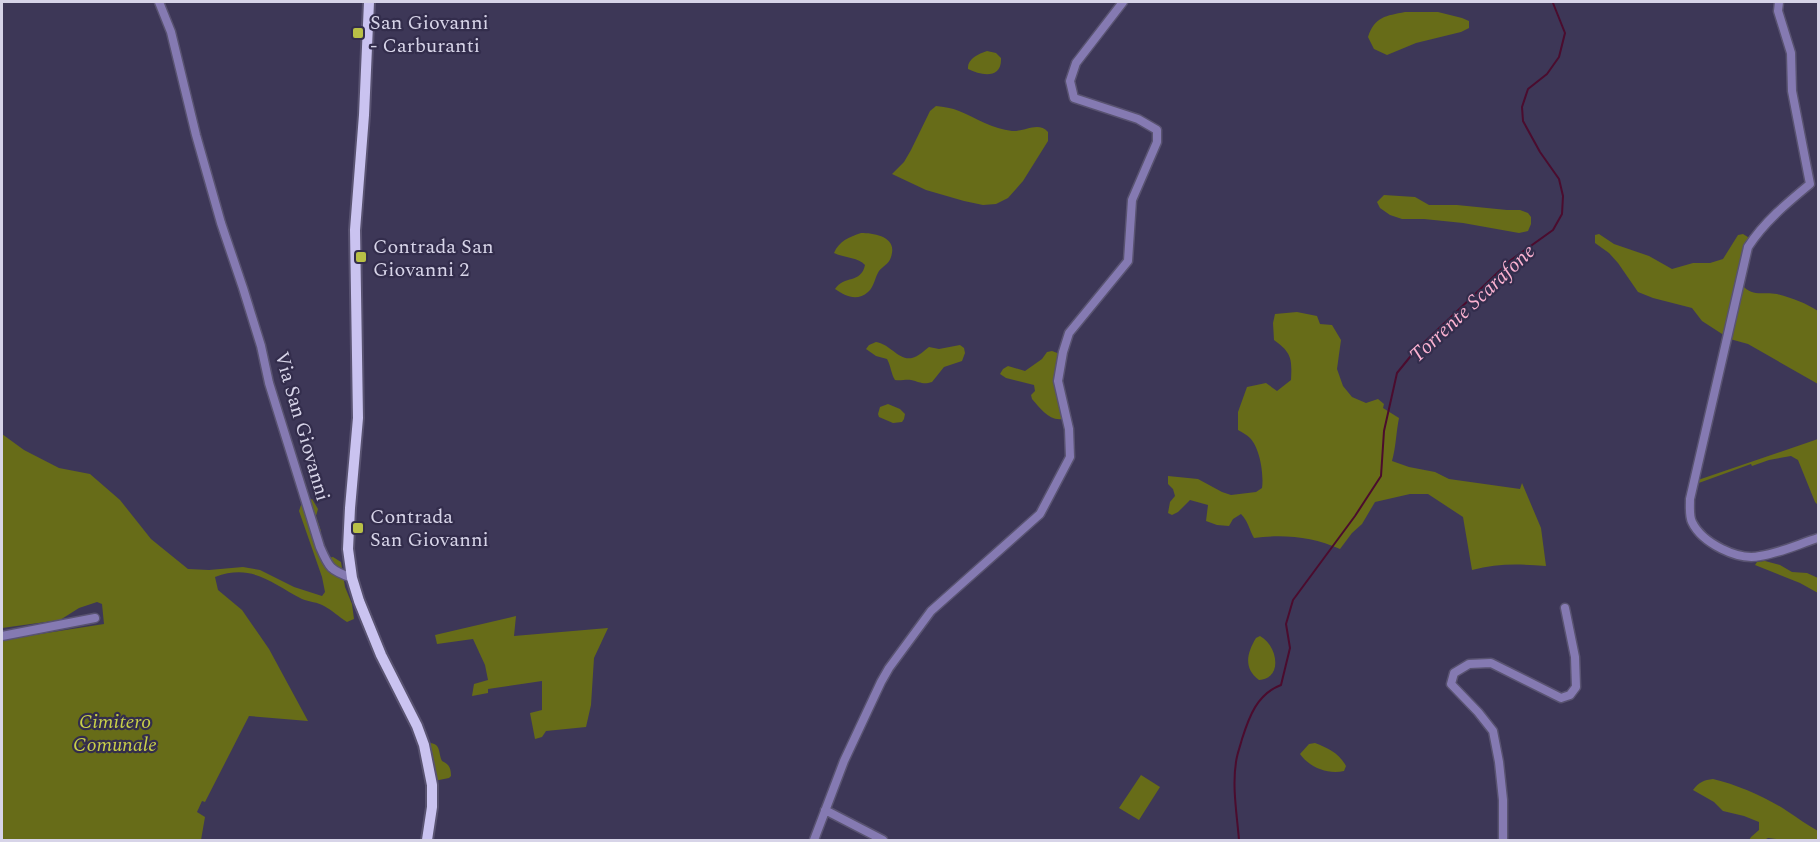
<svg xmlns="http://www.w3.org/2000/svg" width="1820" height="842" font-family="Spectral,serif">
	<rect width="100%" height="100%" fill="#3d3757"/>
	<path fill="#676c18" d="M1405,12H1438L1462,18L1469,21V28L1461,32L1416,43L1387,55L1374,49L1368,37C1375,16 1386,16 1405,12Z
		M987,51L996,53L1001,58C1002,79 982,76 968,69C967,59 978,54 987,51Z
		M936,106C944,107 952,108 959,111C976,118 993,129 1012,131C1025,132 1038,121 1048,132V141L1023,181L1008,198L996,204L983,205L964,201L926,190L892,174L904,162L911,150L930,111Z
		M1384,195L1415,197L1429,205H1457L1507,210H1520L1528,213L1531,217V224L1528,231L1519,233L1463,223L1424,219H1402L1390,215L1380,208L1377,202Z
		M861,233C875,233 898,237 891,257C889,264 883,266 879,271C875,277 874,287 868,292C857,302 845,296 835,289C844,275 861,284 865,265C858,257 844,258 834,253C839,241 849,237 861,233Z
		M1599,234L1614,244L1649,256L1672,269L1693,263H1710L1723,259L1738,235L1743,234L1751,239L1741,284C1753,298 1762,291 1777,294C1792,298 1806,303 1818,311V384L1748,344L1730,339L1719,332L1702,321L1692,308L1653,298L1638,292L1618,263L1609,253L1595,243V235Z
		M1297,312L1317,316L1320,324L1332,325L1341,340L1337,369L1343,386L1352,397L1366,403L1378,399L1384,404L1383,408L1399,418C1396,433 1396,447 1392,461L1409,467L1435,472L1449,479L1520,489L1522,483L1541,528L1546,566C1521,564 1497,563 1472,570L1463,517L1428,494H1410L1375,502L1362,524L1352,533L1340,549C1313,537 1284,534 1254,538C1249,529 1248,521 1241,514L1233,519L1229,526L1217,525L1206,521L1208,505L1190,500L1178,512L1172,515L1168,513L1170,502L1175,496L1173,489L1168,484V476L1198,479L1222,492L1231,495L1256,492L1262,488C1264,475 1260,448 1250,438C1247,435 1242,432 1238,430V412L1247,387L1266,383L1277,391L1291,380C1292,359 1292,353 1274,340L1273,323L1275,314Z
		M876,342C890,344 899,361 912,358C918,357 925,350 929,347L939,349L960,345L964,348L965,353L962,361L944,367L932,382C923,385 920,382 911,380C906,379 901,381 895,380C891,374 891,366 887,359L876,356L866,349L869,345Z
		M1052,351L1060,354L1055,383L1062,419C1049,421 1040,408 1032,399L1031,395L1035,391L1034,385L1006,378L1000,374L1003,369L1008,366L1025,371L1042,359L1047,352Z
		M888,404L900,409L905,414L904,419L902,422L893,423L879,417L878,414L880,407Z
		M2,434L24,450L59,468L90,474L120,500L151,539L188,569L209,570L243,567L260,570L294,587L322,596L325,592L322,577L299,511L301,505L312,499L318,509L316,516L321,531L316,545L321,559L333,557L341,562L345,587L352,604L354,619L347,622C339,617 332,610 324,606C318,602 309,602 302,599C271,583 252,563 215,577L218,590L242,610L269,649L308,721L249,716L205,802L202,801L197,812L205,817L201,840H2V640L104,624L102,604L97,602L79,608L60,620L2,628Z
		M1818,439V505L1815,502L1798,460L1791,456L1769,460L1752,466L1751,464L1696,484L1698,480Z
		M1765,561L1780,565L1792,572L1807,573L1818,578V593L1800,583L1755,565L1757,562Z
		M516,616L514,636L608,628L594,658L591,705L586,727L546,731L542,737L535,739L530,713L542,710V681L488,689V693L472,696L474,684L488,680L485,665L473,639L437,644L435,635Z
		M1260,636C1277,645 1284,678 1259,680C1243,668 1247,653 1256,638Z
		M430,743C441,744 438,752 442,761C449,764 451,768 451,776L449,778L434,781L426,745Z
		M1315,743C1328,748 1339,753 1346,766L1344,771C1328,775 1309,767 1300,754L1309,744Z
		M1141,775L1160,787L1139,820L1119,808Z
		M1713,779C1738,785 1766,797 1787,811C1798,818 1807,825 1818,831V840H1783L1768,838L1764,840H1749L1751,837L1759,830V822L1744,816L1723,811L1714,802L1693,790C1699,782 1704,780 1713,779Z"/>
	<g fill="none" stroke-linecap="round" stroke-linejoin="round">
		<path stroke="#4b0c2e" stroke-width="2" d="M1239,840C1237,815 1232,787 1236,762C1237,754 1240,747 1242,739C1249,717 1257,694 1281,685L1290,648L1286,624L1293,600L1355,516L1381,476L1384,431L1397,373L1414,352L1511,260L1553,230L1562,214L1563,196L1559,179L1540,152L1523,121L1522,107L1528,89L1547,74L1559,57L1565,33L1553,3L1554,2"/>
		<g stroke="#595371" stroke-width="11">
			<path id="minor" d="M159,2L171,32L196,135L221,223L243,288L261,346L269,383L320,547C329,568 330,570 352,578
				M1779,2L1778,11L1791,53L1792,91L1810,184C1787,203 1764,222 1748,247L1690,499C1690,506 1689,516 1692,522C1702,543 1738,561 1760,556C1780,553 1799,544 1818,538
				M2,636L95,618
				M825,810L883,840
				M814,840L844,761L881,682L889,668L931,611L1040,514L1070,457L1069,429L1058,381L1063,352L1069,333L1128,261L1132,200L1157,142V130L1138,119L1074,98L1070,81L1076,63L1123,2
				M1503,840V800L1499,762L1493,731L1478,712L1451,684L1454,673L1469,664L1491,663L1561,698L1570,695L1576,687L1575,657L1565,608"/>
		</g>
		<g stroke="#595371" stroke-width="14">
			<path id="major" d="M369,2L364,115L355,230L358,418L350,508L348,549L352,578L359,601L381,655L417,726L424,745L432,785V807L427,840"/>
		</g>
		<use href="#minor" stroke="#857ab2" stroke-width="8"/>
		<use href="#major" stroke="#cac3f0" stroke-width="10"/>
	</g>
	<g fill="#b9c046" stroke="#332d4c" stroke-width="2">
		<rect x="352" y="27" width="12" height="12" rx="3"/>
		<rect x="355" y="251" width="12" height="12" rx="3"/>
		<rect x="352" y="522" width="12" height="12" rx="3"/>
	</g>
	<g text-anchor="middle" stroke-width="4.5" stroke-linejoin="round" paint-order="stroke">
		<g font-size="20" fill="#d7d4e8" stroke="#332d4c" text-anchor="start">
			<text x="370" y="29">San Giovanni<tspan x="370" dy="23">- Carburanti</tspan></text>
			<text x="373" y="253">Contrada San<tspan x="373" dy="23">Giovanni 2</tspan></text>
			<text x="370" y="523">Contrada<tspan x="370" dy="23">San Giovanni</tspan></text>
		</g>
		<g font-size="20" fill="#d7d4e8" stroke="#332d4c">
			<text transform="translate(303 426) rotate(74)" y="7">Via San Giovanni</text>
		</g>
		<g font-size="20" font-style="italic" fill="#c8cf49" stroke="#332d4c">
			<text x="115" y="728">Cimitero<tspan x="115" dy="23">Comunale</tspan></text>
		</g>
		<g font-size="21" font-style="italic" fill="#fab1d0" stroke="#332d4c">
			<text transform="translate(1472 303) rotate(-43)" y="7">Torrente Scarafone</text>
		</g>
	</g>
	<rect width="1820" height="842" fill="none" stroke="#d7d4e8" stroke-width="6"/>
</svg>
